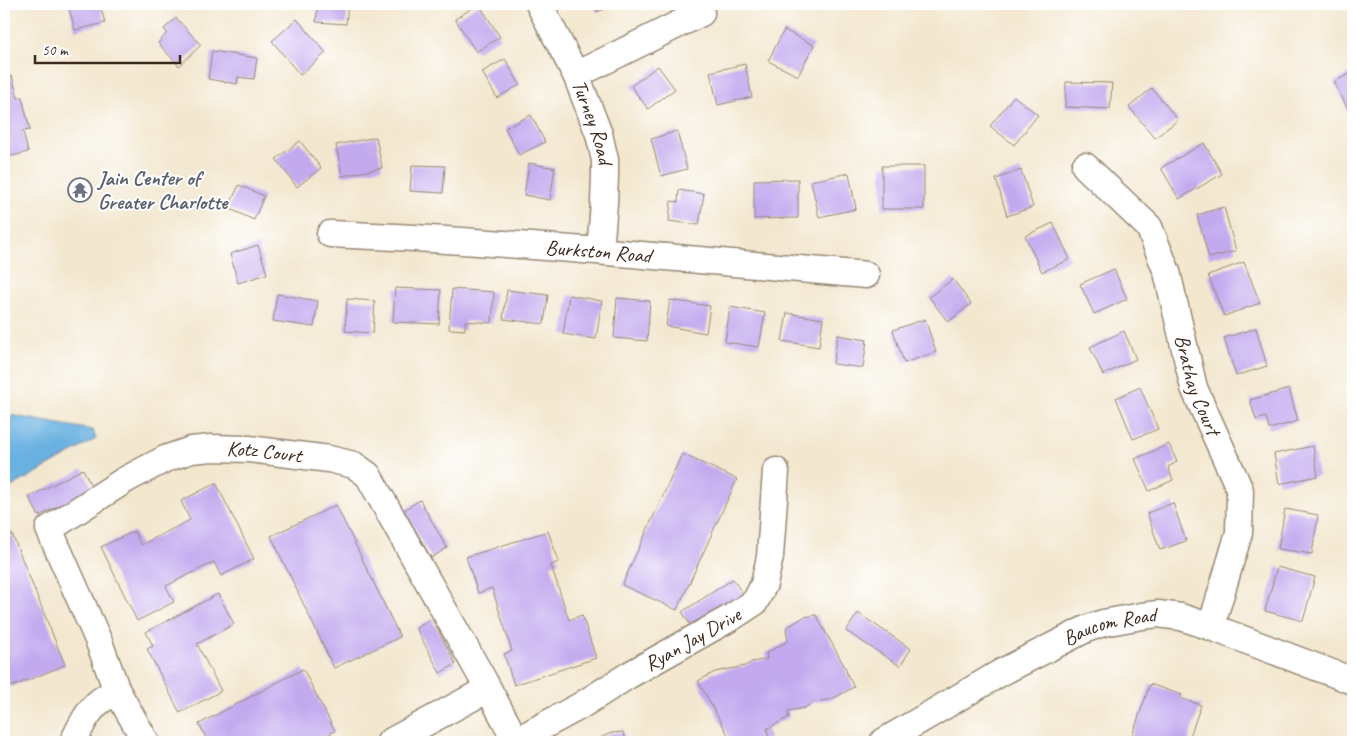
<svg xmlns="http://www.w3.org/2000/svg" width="1357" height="746" font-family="Caveat,sans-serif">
	<rect width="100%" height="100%" fill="#fff"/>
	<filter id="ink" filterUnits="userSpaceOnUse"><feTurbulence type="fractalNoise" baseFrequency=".02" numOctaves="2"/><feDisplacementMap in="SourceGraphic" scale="10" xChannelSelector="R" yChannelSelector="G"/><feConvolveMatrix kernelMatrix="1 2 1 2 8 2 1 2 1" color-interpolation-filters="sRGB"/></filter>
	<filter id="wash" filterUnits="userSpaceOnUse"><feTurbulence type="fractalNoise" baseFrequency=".0096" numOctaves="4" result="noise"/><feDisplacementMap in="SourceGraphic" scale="20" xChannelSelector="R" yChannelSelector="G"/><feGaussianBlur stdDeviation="1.12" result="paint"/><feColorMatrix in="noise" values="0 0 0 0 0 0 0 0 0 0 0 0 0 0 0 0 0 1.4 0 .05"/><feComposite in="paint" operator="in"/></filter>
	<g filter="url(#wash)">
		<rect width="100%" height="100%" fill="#f3e7cf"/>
		<path fill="#69b1e1" stroke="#526e80" d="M4,414L93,430L96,439L4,491Z"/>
		<g id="blocks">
			<path fill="#c3aaef" d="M68,4H100L105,23L75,30Z
				M318,4H348L346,24L316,22Z
				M479,4L500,37L476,52L455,19Z
				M594,4H617L597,12Z
				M771,4H784L772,8Z
				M176,18L201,45L179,66L158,43L167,33L164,29Z
				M297,19L326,53L300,75L272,41Z
				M784,30L814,45L798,76L768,61Z
				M212,51L257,58L254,79L238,77L237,84L208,79Z
				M505,59L520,85L497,98L482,72Z
				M745,64L752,97L718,105L710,72Z
				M658,66L675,89L648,109L631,86Z
				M1353,72V111L1350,113L1334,82Z
				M12,76L18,98L22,97L30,130L23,131L28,152L4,158V78Z
				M1066,82L1112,83L1110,109L1065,107Z
				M1152,88L1178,120L1155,138L1129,107Z
				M1014,96L1038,115L1014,145L990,126Z
				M531,115L545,142L519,155L505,128Z
				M677,131L687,169L661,176L651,139Z
				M376,137L382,168L342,176L336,145Z
				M300,141L321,168L297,187L276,159Z
				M1204,143L1222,174L1179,199L1161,168Z
				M529,163L555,168L550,200L524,195Z
				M412,165L445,166L443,193L410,191Z
				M882,166H924V209H882Z
				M1021,170L1033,207L1007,216L996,179Z
				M849,173L856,209L819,217L811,181Z
				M798,179V218L754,219V180Z
				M239,185L264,196L254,220L228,208Z
				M679,190L704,194L699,225L669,221L671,201L678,202Z
				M1224,207L1236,251L1209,258L1197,215Z
				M1053,223L1070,259L1042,272L1025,236Z
				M258,245L267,274L238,283L230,254Z
				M1244,262L1260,303L1224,316L1208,275Z
				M1114,269L1127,299L1094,314L1080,284Z
				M953,279L971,304L948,322L929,297Z
				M395,288L441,290L439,324L393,322Z
				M452,289L494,292L492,323L465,321V330L449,329Z
				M507,290L548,295L544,324L503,319Z
				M277,294L318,301L314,327L273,321Z
				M569,295L602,301L596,339L563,334Z
				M617,298L650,301L647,341L614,338Z
				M347,299L375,301L373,333L345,331Z
				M670,300L710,306L706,333L666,326Z
				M730,307L765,313L759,347L725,342Z
				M787,313L823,319L819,347L782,341Z
				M925,319L936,352L904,363L893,330Z
				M1256,328L1267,366L1236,376L1224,338Z
				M1124,331L1136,359L1103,375L1090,347Z
				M838,335L867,340L863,368L833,364Z
				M1140,387L1158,429L1133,439L1116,398Z
				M1289,389L1298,421L1269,429L1266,417L1256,420L1250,400Z
				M1169,444L1177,462L1168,467L1173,480L1149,491L1135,459Z
				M1313,446L1318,476L1279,484L1274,454Z
				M682,454L737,479L677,610L622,585Z
				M83,469L92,488L39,516L29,497Z
				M216,483L254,559L221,576L214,562L166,586L174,602L137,621L101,547L134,531L141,545L190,520L181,501Z
				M420,500L447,548L431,558L404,510Z
				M1173,503L1186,541L1160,550L1147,513Z
				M336,505L400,637L334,668L271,536Z
				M1285,509L1318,515L1312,554L1278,549Z
				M548,531L559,562L551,565L569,620L582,615L596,658L514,685L504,654L512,651L492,588L478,593L466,557Z
				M12,534L65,665L11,687L4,670V537Z
				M1277,567L1315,577L1303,621L1265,611Z
				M733,579L744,596L693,629L682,612Z
				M218,594L234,624L197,644L221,691L180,713L147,649L153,646L146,632Z
				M858,613L911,649L900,666L846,631Z
				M816,615L846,669L847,674L854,687L832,699L815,702L804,708L788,711L789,717L767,729L769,739L764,742H732L698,681L715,672L745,666L752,662L767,659L766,653L788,641L786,628L804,617Z
				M432,619L456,664L440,673L416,628Z
				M303,669L335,731L313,742H208L199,724Z
				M1150,684L1182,695L1180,698L1201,705L1188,742H1130Z
				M623,732L627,742H591L611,733Z"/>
		</g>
	</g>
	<g filter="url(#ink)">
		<use href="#blocks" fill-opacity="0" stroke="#978876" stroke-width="1"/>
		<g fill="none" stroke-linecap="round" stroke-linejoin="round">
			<g stroke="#978876" stroke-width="29">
				<g id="minor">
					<path id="s1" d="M539,4L576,75L599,134L605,160V174L604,203L600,251"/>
					<path d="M576,75L701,13"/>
					<path id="s2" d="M1085,166L1149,227L1167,272L1194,388L1240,490L1239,533L1211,627"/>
					<path id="s3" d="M330,234C509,241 687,259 866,275"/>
					<path d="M73,742C80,728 87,712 99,702C104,698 111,694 117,691"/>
					<path id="s4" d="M146,742L117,691L99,642L49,529L125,480L165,459L191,450L211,448L249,449L329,459L354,465L368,475L484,681L516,741"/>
					<path d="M390,742L488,689"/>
					<path id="s5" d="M514,742L580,706L629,675L732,617L755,602L764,584L770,557L776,471"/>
					<path id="s6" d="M883,742L1002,672L1086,629L1103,623L1142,616L1158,614L1181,617L1211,627L1353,681"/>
				</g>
			</g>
			<use href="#minor" stroke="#fff" stroke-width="26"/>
		</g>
	</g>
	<defs>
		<g id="temple-ring" transform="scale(1.25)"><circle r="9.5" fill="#fff" stroke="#6b7280" stroke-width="1.5"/><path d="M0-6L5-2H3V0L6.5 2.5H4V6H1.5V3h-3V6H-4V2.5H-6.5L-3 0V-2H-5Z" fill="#6b7280"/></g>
	</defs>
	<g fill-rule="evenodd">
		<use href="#temple-ring" x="80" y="190"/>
	</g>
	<g text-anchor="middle" stroke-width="4" stroke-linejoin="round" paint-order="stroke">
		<g font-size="21" fill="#3b2a1e" stroke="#fff">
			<text dy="7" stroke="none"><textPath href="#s1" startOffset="130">Turney Road</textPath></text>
			<text dy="7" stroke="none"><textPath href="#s3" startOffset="269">Burkston Road</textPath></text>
			<text dy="7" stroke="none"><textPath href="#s2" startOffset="254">Brathay Court</textPath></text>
			<text dy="7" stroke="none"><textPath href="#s4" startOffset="471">Kotz Court</textPath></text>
			<text dy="7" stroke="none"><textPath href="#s6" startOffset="256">Baucom Road</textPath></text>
			<text dy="7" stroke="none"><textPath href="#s5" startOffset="206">Ryan Jay Drive</textPath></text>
		</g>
		<g font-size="21" font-weight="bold" fill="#5b616d" stroke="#fff" text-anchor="start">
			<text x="98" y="185">Jain Center of<tspan x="98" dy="24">Greater Charlotte</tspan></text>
		</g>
	</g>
	<rect width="1357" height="746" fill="none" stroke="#fff" stroke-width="20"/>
	<path d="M35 55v8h145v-8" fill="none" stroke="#3b2a1e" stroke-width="2.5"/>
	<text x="42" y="55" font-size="15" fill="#3b2a1e" stroke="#ffffff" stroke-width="4" paint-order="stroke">50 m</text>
</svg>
